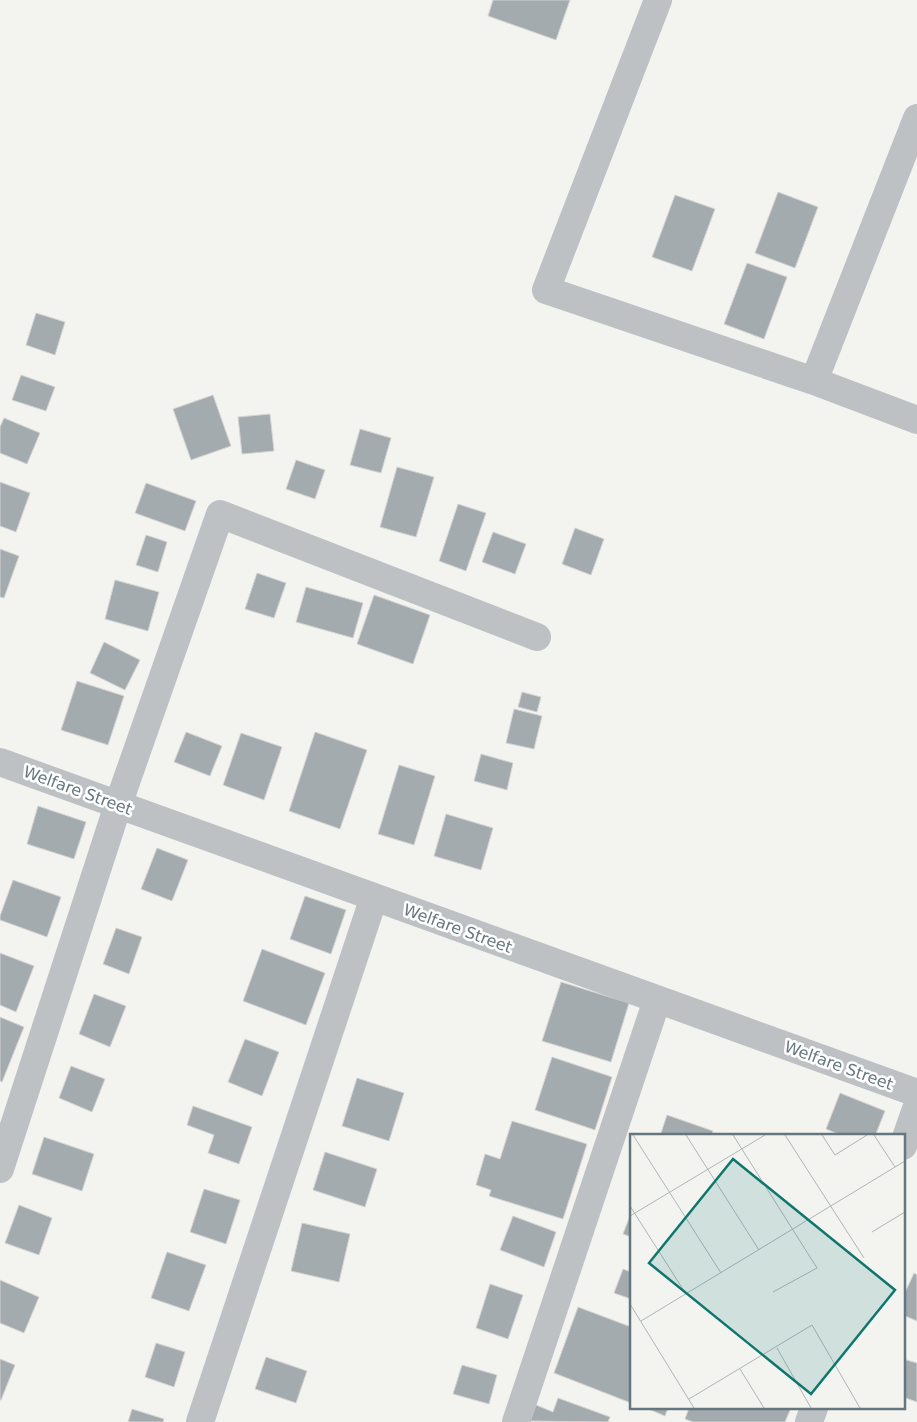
<svg xmlns="http://www.w3.org/2000/svg" width="917" height="1422" font-family="'DejaVu Sans',sans-serif">
	<rect width="100%" height="100%" fill="#f3f3f0"/>
	<path fill="#a3abae" stroke="#d5d4d3" d="M493,0H570L556,40L488,16Z
		M778,192L818,207L795,268L755,253Z
		M675,195L715,209L692,271L652,257Z
		M747,263L787,277L764,339L724,324Z
		M36,313L65,322L55,355L26,345Z
		M21,375L55,387L46,411L12,400Z
		M213,395L231,446L191,460L173,409Z
		M270,414L274,451L242,454L238,417Z
		M4,418L40,433L27,464L0,453V427Z
		M360,429L391,438L381,473L350,465Z
		M296,460L325,470L315,499L286,489Z
		M397,467L434,477L416,537L380,527Z
		M0,482L30,493L16,532L0,526Z
		M146,483L196,501L185,531L135,513Z
		M458,504L486,513L466,571L439,561Z
		M575,528L604,539L591,575L562,564Z
		M493,532L526,544L515,574L482,562Z
		M146,535L167,542L158,572L136,565Z
		M0,549L19,556L4,598L0,597Z
		M257,573L286,583L274,618L245,609Z
		M115,580L159,592L148,631L105,619Z
		M306,587L363,603L353,638L296,622Z
		M374,595L430,615L413,664L357,644Z
		M104,642L140,660L125,690L90,673Z
		M77,681L124,696L108,745L61,730Z
		M522,692L541,697L537,712L518,707Z
		M514,709L542,716L534,749L506,743Z
		M186,732L222,746L210,776L174,762Z
		M315,732L367,750L340,829L289,811Z
		M241,733L282,747L264,800L223,785Z
		M481,754L513,763L507,790L474,781Z
		M399,765L435,776L414,845L378,834Z
		M38,806L86,822L74,859L27,844Z
		M446,814L493,828L481,870L434,856Z
		M157,848L188,860L172,901L141,889Z
		M13,880L61,897L47,937L0,920V916Z
		M305,896L346,910L331,954L290,939Z
		M116,928L142,937L129,974L103,964Z
		M262,949L325,973L306,1025L243,1001Z
		M0,953L34,966L16,1012L0,1005Z
		M561,982L629,1003L611,1062L542,1041Z
		M94,994L126,1006L110,1047L79,1034Z
		M0,1017L24,1027L2,1082L0,1081Z
		M245,1039L279,1052L262,1096L228,1082Z
		M552,1057L612,1077L595,1130L535,1110Z
		M71,1066L105,1079L92,1112L59,1098Z
		M357,1078L404,1093L389,1141L342,1126Z
		M840,1093L885,1111L875,1136H843L826,1129Z
		M193,1106L252,1127L239,1164L208,1153L214,1135L187,1125Z
		M667,1115L713,1131L711,1136H660Z
		M512,1121L587,1144L563,1219L489,1196L491,1190L476,1185L485,1154L500,1159Z
		M44,1137L94,1154L82,1191L32,1174Z
		M325,1152L377,1169L365,1207L313,1190Z
		M204,1189L240,1200L226,1244L190,1232Z
		M19,1205L52,1218L39,1255L5,1243Z
		M631,1213V1237L623,1234Z
		M513,1216L556,1232L544,1267L500,1250Z
		M302,1223L350,1234L339,1282L291,1271Z
		M167,1252L206,1265L189,1311L151,1298Z
		M623,1269L631,1272V1299L614,1293Z
		M914,1273L917,1275V1321L903,1315V1297Z
		M0,1280L39,1297L24,1333L0,1323Z
		M490,1284L523,1295L508,1339L476,1328Z
		M578,1307L631,1327V1403L554,1373Z
		M156,1343L185,1352L174,1387L145,1377Z
		M266,1357L307,1371L296,1403L255,1389Z
		M0,1359L15,1365L1,1400H0Z
		M903,1359L917,1363V1402L903,1397Z
		M462,1365L497,1375L489,1404L453,1394Z
		M558,1398L610,1417L608,1422L530,1421L536,1405L553,1412Z
		M646,1408H668L665,1416Z
		M689,1408H791L785,1422H693L685,1419Z
		M132,1409L164,1419L163,1422H128Z"/>
	<g fill="none" stroke-linecap="round" stroke-linejoin="round">
		<path stroke="#bdc1c4" stroke-width="28" d="M658,0L546,290L814,381L917,420
			M814,381L917,118
			M0,762L917,1093
			M903,1146L917,1106
			M0,1169L118,805L220,514L537,637
			M200,1422L374,897
			M516,1422L657,1000
			M809,1422L814,1408"/>
	</g>
	<g text-anchor="middle" stroke-width="5" stroke-linejoin="round" paint-order="stroke">
		<g font-size="16" fill="#65767e" stroke="#fff">
			<text transform="translate(78 790) rotate(20)" y="6">Welfare Street</text>
			<text transform="translate(458 928) rotate(20)" y="6">Welfare Street</text>
			<text transform="translate(839 1065) rotate(20)" y="6">Welfare Street</text>
		</g>
	</g>
	<g transform="translate(630 1134)">
		<rect width="275" height="275" fill="#f3f3f0"/>
		<path fill="none" stroke="#adb6b8" stroke-width="1" d="M3,1L91,139M56,1L129,116M103,1L187,134L143,158M155,1L234,124M192,1L205,21L237,1M244,1L265,33M0,72L56,160M0,82L135,1M242,98L275,78M0,170L64,274M11,187L275,27M147,214L181,274M110,235L134,274M59,265L182,191L230,274"/>
		<path fill="#0f766e" fill-opacity="0.15" stroke="#0f766e" stroke-width="2.5" d="M103,25L265,156L181,260L19,129Z"/>
		<rect width="275" height="275" fill="none" stroke="#65767e" stroke-width="2.5"/>
	</g>
</svg>
